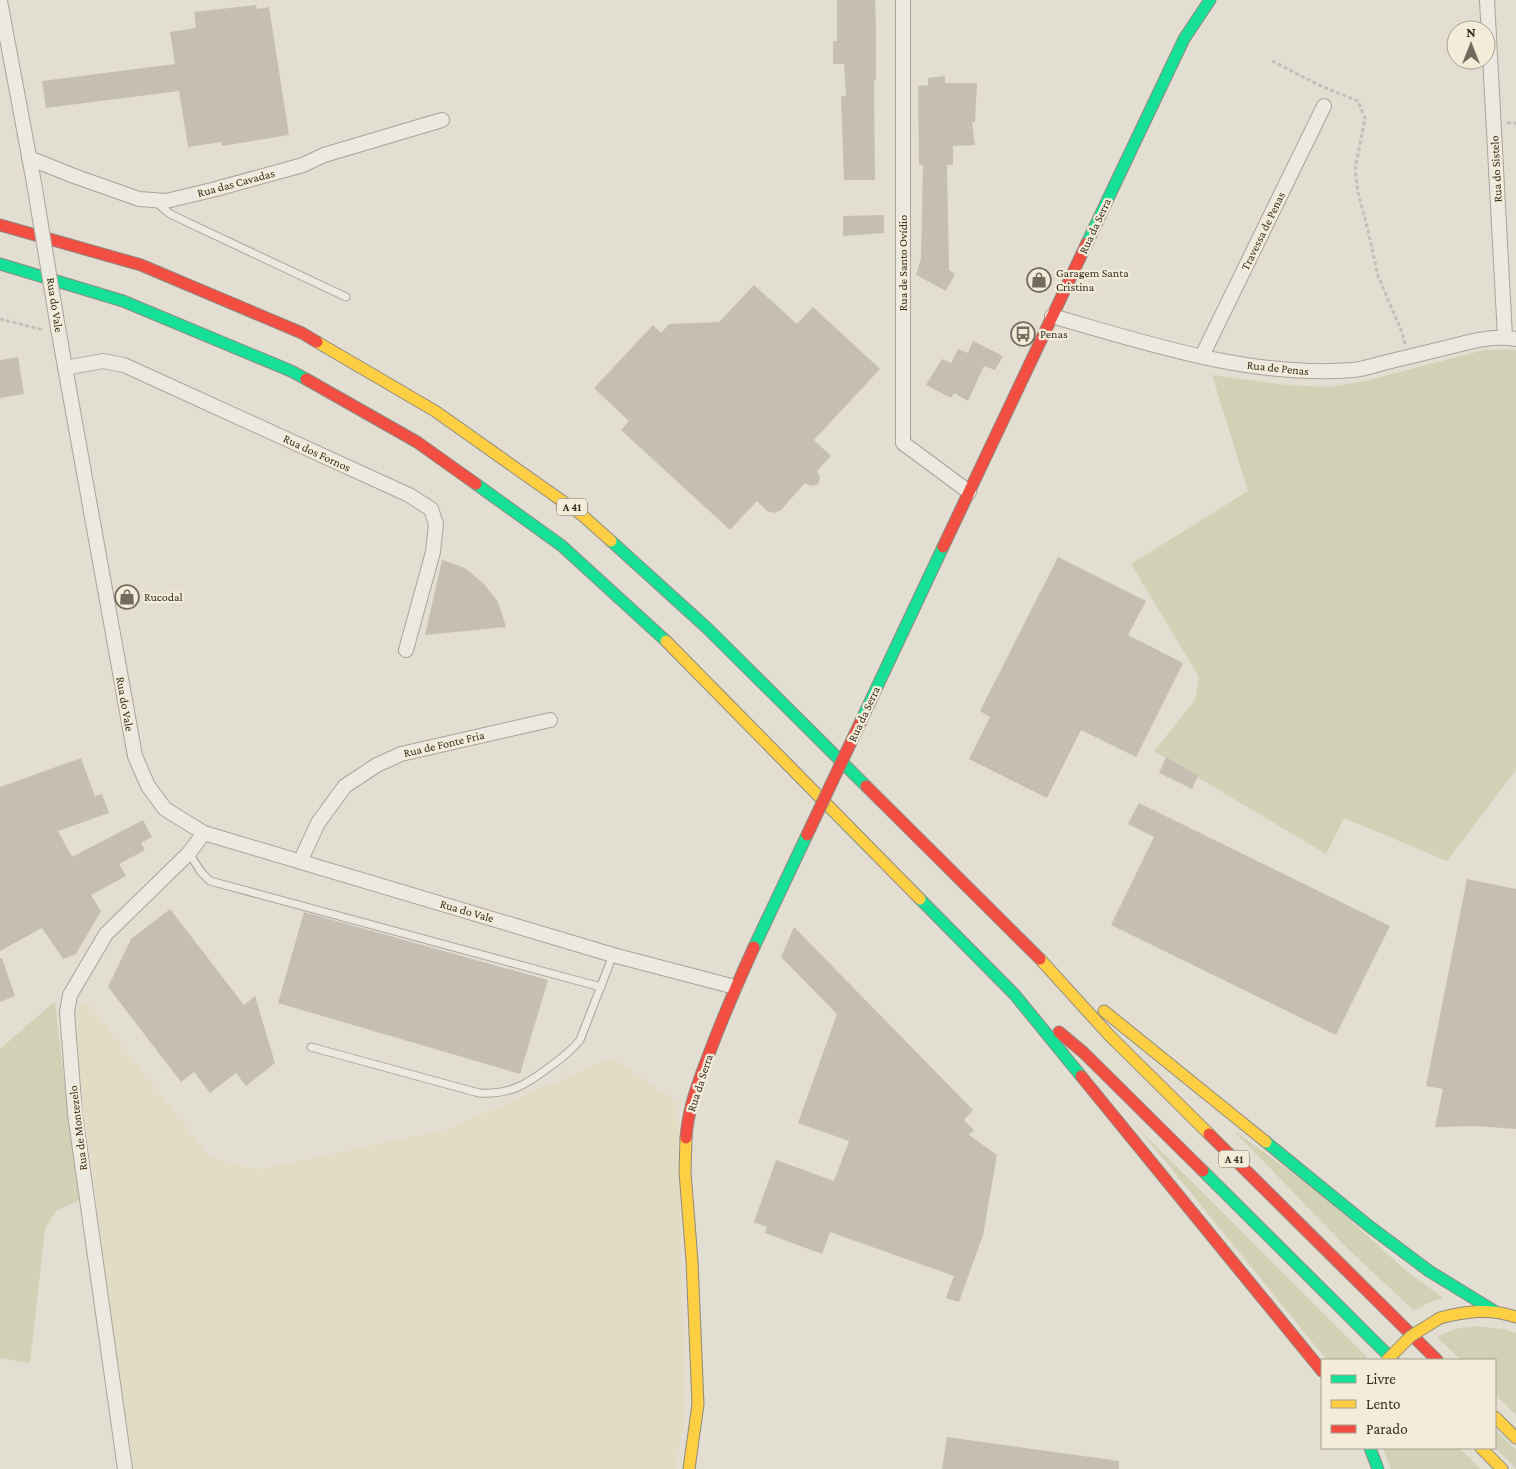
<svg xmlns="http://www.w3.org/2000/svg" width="1516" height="1469" font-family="'Crimson Pro',serif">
	<rect width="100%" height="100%" fill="#e3ded2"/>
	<path fill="#e1dcc4" d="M86,1001L210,1157L257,1170L448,1129L612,1058L678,1103L685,1418L675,1469H131L78,1058L76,1013Z"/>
	<path fill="#d1d2b5" d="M1508,349L1516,350V770L1447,861L1344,818L1326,854L1154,751L1195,700L1199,677L1131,564L1248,491L1212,375L1286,385L1330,387L1365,381L1484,350Z
		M55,1001L67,1105L81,1199L56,1211L45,1229L30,1363L0,1358V1049Z
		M1139,1129L1367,1357L1365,1360H1327Z
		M1233,1130L1319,1192L1404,1269L1443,1298L1426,1304L1414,1311L1347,1248Z
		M1475,1326L1504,1329L1516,1333V1415L1495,1394V1360H1461L1437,1337L1454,1329Z
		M1495,1429L1516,1450V1469L1495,1447Z
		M1383,1448H1459L1481,1469H1391Z"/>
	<path fill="#c7beb3" d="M837,0H875L876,25V80H874L875,180H844L841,96H846L844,64H833V41H837Z
		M256,5L257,9L269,7L289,135L222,146L221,142L188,147L179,91L46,108L42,81L175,64L170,32L196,28L194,12Z
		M945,76V83H977L975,122H972L975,145L953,146V165H947L949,270L955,274L946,291L916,275L921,258L923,165H919L918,86L928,85V78Z
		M884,215V233L843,236V216Z
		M754,285L797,324L813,307L880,369L814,440L831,456L817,471L820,477L818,484L811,486L805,483L781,510L774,513L767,511L757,501L730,530L621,430L629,421L594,388L653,325L661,333L669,324L719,322Z
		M973,341L1003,356L995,370L984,366L968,401L954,393L951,398L926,385L942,359L951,363L958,349L968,353Z
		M18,357L24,394L0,398V360Z
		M1058,557L1146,601L1128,635L1183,663L1136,757L1081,730L1047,798L969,759L990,717L980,711Z
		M442,560L465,568L484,584L498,602L506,627L425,635Z
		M1166,757L1198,776L1192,789L1159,773Z
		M81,758L95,796L102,794L109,813L58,831L72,857L143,820L152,837L141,843L145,850L119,864L126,876L91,895L101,911L76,954L63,959L42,928L0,951V787Z
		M1139,803L1390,926L1336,1035L1111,925L1154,837L1128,824Z
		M1467,879L1516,889V1129L1475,1126L1435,1127L1443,1089L1426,1086Z
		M170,909L244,1005L255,996L275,1063L246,1086L236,1073L210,1093L194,1072L181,1082L108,987L131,939Z
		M304,912L548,980L520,1074L278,1003Z
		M794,927L973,1110L964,1120L974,1130L969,1135L997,1155L983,1235L959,1302L946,1298L954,1276L830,1232L822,1254L765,1233L767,1227L754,1222L776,1160L834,1181L849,1141L798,1123L837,1014L781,957Z
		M0,958H2L15,996L0,1002Z
		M947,1437L1119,1461V1469H942Z"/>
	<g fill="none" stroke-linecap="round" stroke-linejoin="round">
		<g stroke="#a9a49a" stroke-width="9">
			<path id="lane" d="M156,202L170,214L346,297
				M189,853L201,872L210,881L601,987
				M311,1047L479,1093C511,1095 527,1084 551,1066C562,1058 572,1050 580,1040L613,955"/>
		</g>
		<g stroke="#a9a49a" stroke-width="16">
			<path id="street" d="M903,0V443L969,492
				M1487,0L1505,337
				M0,1L34,183
				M29,158L74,176L139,199L166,201L212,190L303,165L324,155L442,120
				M1052,316C1149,344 1251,378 1353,370C1363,369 1373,366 1383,363C1403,358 1424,353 1445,348C1469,342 1492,335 1516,339
				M58,328L135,756L148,786L165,809L204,833L613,955L735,987
				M1202,356L1324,106
				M65,368L103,361L124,365L409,495L431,509L436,524L433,552L406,650
				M300,862L318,823L345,786L377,765L401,754L550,720
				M125,1469L75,1114L67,1012L70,995L106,934L189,853L204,833"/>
		</g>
		<g stroke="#8e8981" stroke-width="13">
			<path id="fast" d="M1087,243L1184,39L1210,0
				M0,264L123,301L291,371L306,379
				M476,484L562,546L666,641
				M611,541L707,628L866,786
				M860,723L943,547
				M920,899L1015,995L1081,1076
				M754,947L807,835
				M1266,1142L1369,1226L1429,1271L1496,1312
				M1203,1171L1393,1360
				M1370,1448L1378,1469"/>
		</g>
		<g stroke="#8e8981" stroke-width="13">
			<path id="slow" d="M317,342L435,411L582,515L611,541
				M666,641L920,899
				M1040,959L1109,1035L1209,1134
				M1104,1011L1266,1142
				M686,1138L685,1172L692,1261L698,1404L689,1469
				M1440,1318C1466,1311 1490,1308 1516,1317
				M1495,1417L1516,1438
				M1481,1448L1502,1469"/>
		</g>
		<g stroke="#8e8981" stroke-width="13">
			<path id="jam" d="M0,225L141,265L302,333L317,342
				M306,379L417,442L476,484
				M943,547L1087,243
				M866,786L1040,959
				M1059,1032L1084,1053L1203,1171
				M1081,1076L1322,1371
				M1209,1134L1437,1360
				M686,1138C688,1106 701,1075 712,1046C725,1012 739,980 754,947"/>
		</g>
		<path stroke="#c4c0b9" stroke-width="3" stroke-dasharray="4 2.5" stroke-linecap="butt" d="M1272,61L1323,87L1358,101L1365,118L1355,170L1358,193L1368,230L1378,276L1402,332L1405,344
			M1507,123H1516
			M0,319L44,330"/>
		<use href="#lane" stroke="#ece9e2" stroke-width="7"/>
		<use href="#street" stroke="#ece9e2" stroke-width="14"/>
		<use href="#fast" stroke="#16e098" stroke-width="11"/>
		<use href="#slow" stroke="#ffcf43" stroke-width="11"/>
		<use href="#jam" stroke="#f24e42" stroke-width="11"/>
		<g stroke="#a9a49a" stroke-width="16" stroke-linecap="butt">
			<path id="street-bridge" d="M34,183L58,328"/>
		</g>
		<g stroke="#8e8981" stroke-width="13" stroke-linecap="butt">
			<path id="slow-bridge" d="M1387,1360L1411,1336L1440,1318"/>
		</g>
		<g stroke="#8e8981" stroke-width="13" stroke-linecap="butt">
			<path id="jam-bridge" d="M807,835L860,723"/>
		</g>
		<use href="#street-bridge" stroke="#ece9e2" stroke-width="14"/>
		<use href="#slow-bridge" stroke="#ffcf43" stroke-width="11"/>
		<use href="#jam-bridge" stroke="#f24e42" stroke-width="11"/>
	</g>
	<defs>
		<g id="shop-ring" transform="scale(1.25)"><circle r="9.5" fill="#f3ecd9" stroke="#746b60" stroke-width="1.5"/><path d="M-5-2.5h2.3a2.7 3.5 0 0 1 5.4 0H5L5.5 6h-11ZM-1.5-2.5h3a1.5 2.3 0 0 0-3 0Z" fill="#746b60"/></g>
		<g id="bus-ring" transform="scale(1.25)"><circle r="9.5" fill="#f3ecd9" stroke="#746b60" stroke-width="1.5"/><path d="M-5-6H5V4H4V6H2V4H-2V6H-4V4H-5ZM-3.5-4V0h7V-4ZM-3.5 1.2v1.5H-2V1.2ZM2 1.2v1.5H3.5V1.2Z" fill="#746b60"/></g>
	</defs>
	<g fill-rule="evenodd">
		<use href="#shop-ring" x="1039" y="280"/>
		<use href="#bus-ring" x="1023" y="334"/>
		<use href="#shop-ring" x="127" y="597"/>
	</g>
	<g text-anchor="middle" stroke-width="4.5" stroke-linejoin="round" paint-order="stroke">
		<g fill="#f3ecd9" stroke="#706659" stroke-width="1">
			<rect x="557" y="498.5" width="30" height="17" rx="4"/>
			<rect x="1219" y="1150.5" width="30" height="17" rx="4"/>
		</g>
		<g font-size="11" font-weight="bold" fill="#382d22">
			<text x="572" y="511">A 41</text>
			<text x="1234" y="1163">A 41</text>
		</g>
		<g font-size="12" fill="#382d22" stroke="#f3ecd9">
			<text transform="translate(1496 169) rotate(-93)" y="4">Rua do Sistelo</text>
			<text transform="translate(236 183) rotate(-15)" y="4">Rua das Cavadas</text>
			<text transform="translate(1095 226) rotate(-65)" y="4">Rua da Serra</text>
			<text transform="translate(1263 231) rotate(-64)" y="4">Travessa de Penas</text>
			<text transform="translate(903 263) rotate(-90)" y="4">Rua de Santo Ovídio</text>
			<text transform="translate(55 305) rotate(81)" y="4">Rua do Vale</text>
			<text transform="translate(1278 368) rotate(6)" y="4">Rua de Penas</text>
			<text transform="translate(317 453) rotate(25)" y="4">Rua dos Fornos</text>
			<text transform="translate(125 704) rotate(80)" y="4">Rua do Vale</text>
			<text transform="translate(864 714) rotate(-65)" y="4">Rua da Serra</text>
			<text transform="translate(444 744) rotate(-13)" y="4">Rua de Fonte Fria</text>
			<text transform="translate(467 911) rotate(16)" y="4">Rua do Vale</text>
			<text transform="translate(700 1083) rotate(-72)" y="4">Rua da Serra</text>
			<text transform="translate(78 1128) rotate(-97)" y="4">Rua de Montezelo</text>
		</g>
		<g font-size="12" fill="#382d22" stroke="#f3ecd9" text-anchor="start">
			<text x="1056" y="277">Garagem Santa<tspan x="1056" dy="14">Cristina</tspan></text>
			<text x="1040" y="338">Penas</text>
			<text x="144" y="601">Rucodal</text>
		</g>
	</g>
	<rect x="1321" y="1359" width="175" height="90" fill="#f3ecd9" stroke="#a8a090"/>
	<rect x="1331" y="1375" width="25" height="8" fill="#16e098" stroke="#a8a090"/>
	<text x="1366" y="1384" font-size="15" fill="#382d22">Livre</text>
	<rect x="1331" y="1400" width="25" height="8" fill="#ffcf43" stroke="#a8a090"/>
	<text x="1366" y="1409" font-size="15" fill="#382d22">Lento</text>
	<rect x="1331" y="1425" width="25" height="8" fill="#f24e42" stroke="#a8a090"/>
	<text x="1366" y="1434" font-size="15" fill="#382d22">Parado</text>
	<g transform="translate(1471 45)"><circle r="24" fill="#f3ecd9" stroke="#a8a090"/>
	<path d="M0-4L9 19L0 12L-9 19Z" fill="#746b60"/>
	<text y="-8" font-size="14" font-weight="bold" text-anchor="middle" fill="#382d22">N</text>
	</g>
</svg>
